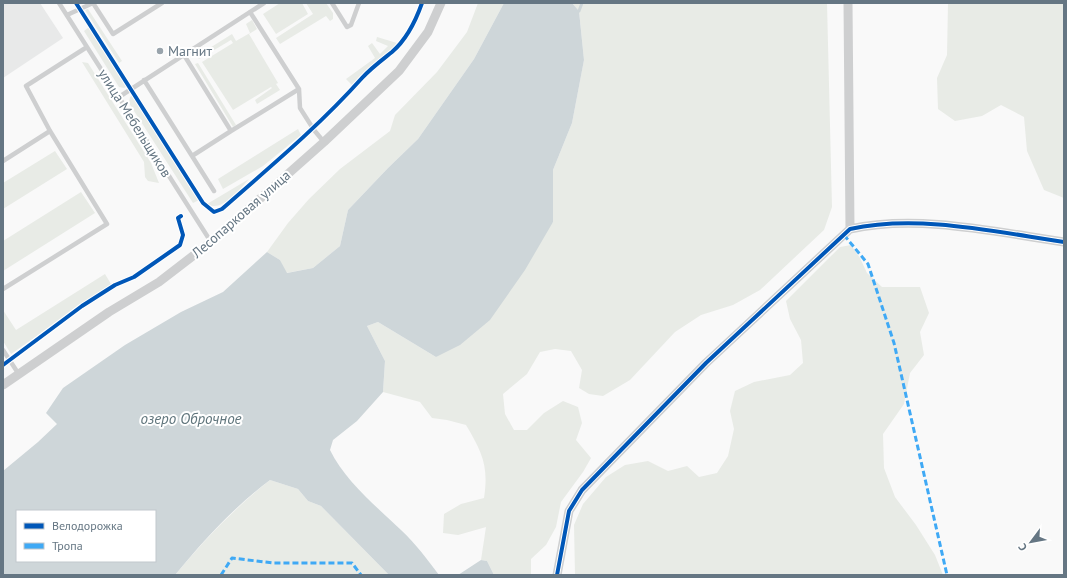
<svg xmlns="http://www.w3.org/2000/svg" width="1067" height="578" font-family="'PT Sans',sans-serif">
	<rect width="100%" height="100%" fill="#f9f9f9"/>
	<path fill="#e8e9e9" d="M3,3H40L63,38L3,78Z"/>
	<path fill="#e8ebe6" d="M280,3H302L308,14L276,34L263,14Z
		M306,3H326L333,13V19L330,21L326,16L280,44L276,38L313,14Z
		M478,3H504L474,59L418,139L388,168L348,210L340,246L313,268L286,273L280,260L267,252L288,223L309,199L340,169L390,131L395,115L437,72L467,32Z
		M572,3H827L832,207L824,230L760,290L733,305L701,315L675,332L630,380L603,396L589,394L579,388L582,370L571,351L555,349L540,352L527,374L503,394L505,414L514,430H527L544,413L563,401L578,407L582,423L576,440L591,458L583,472L561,502L556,527L546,545L531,559V575H494L487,561L481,560L486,527L458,535L443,533L444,514L461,504L484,498C489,466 482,452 466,425L447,420L432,418L420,402L383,392L385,361L367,326L378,322L436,357L553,222V170L572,123L584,60L579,11Z
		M948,3H1064V198L1044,190L1027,151L1024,117L1001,105L982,116L955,121L938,109L937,78L947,55Z
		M88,9L122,61L119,63L85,10Z
		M252,20L257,29L249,34L278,83L276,84L280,90L257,104L255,100L272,88L271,87L233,110L202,62L233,43L231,40L199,59L197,56L232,34L236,41L250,33L246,24Z
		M89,27L127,86L124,88L119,87L84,31Z
		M377,37L397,43L390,52L352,85L346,79L375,58L368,46L372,43L380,54L388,46L376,41Z
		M82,62L88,63L151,163L159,183L148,181L145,177L144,162Z
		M198,63L236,125L233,127L195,64Z
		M133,95L199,200L193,203L129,103L130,97Z
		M298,129L301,135L263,166L223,189L218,179Z
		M55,151L67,169L3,209V183Z
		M249,179C239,190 222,213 207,204Z
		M81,192L95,213L3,271V241Z
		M851,245L860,258L867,273L882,287H920L929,313L920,332L924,355L910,373L904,404L883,434L884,468L895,497L916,525L935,555L943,575H575L574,525L583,504L606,477L625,465L648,461L668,471L687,466L699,477L717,473L728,456L734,429L730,411L735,391L754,382L790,375L803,363L801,340L790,319L786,301L840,247Z
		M105,274L111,284L11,354L3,341V310L16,330Z
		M270,480L298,489L308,501L321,506L389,575H175C204,540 235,508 270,480Z"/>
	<path fill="#ced6d9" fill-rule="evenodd" d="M504,3H572L579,11L584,60L572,123L553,170V222L525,270L490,320L460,345L436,357L378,322L367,326L385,361L383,392L357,421L333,440L330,450C345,481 377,507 401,530C416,544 427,559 439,575H389L321,506L308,501L298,489L270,480C234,507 204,540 175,575H3V471L38,442L57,424L46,413L63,388L125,345L181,312L223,292L267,252L280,260L287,273L313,268L340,246L348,210L388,168L418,139L474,59ZM17,511H155V561H17Z
		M481,560L487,561L494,575H458Z"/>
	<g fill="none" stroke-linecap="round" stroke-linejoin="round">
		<path stroke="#ced6d9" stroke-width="3" d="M579,11L582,3"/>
		<path stroke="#cecfd0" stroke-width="4.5" d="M59,3L211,242
			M93,3L113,34L162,3
			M332,3L347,27L351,25L359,3
			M250,12L299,89L300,108L314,130L324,142
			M67,15L93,3
			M184,55L231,131L299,89
			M144,80L192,156L231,131
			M119,97L264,3
			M192,156L214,191
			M3,161L50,131
			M3,289L107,224L50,131L26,86L87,47
			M3,350L18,373"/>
		<path stroke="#cecfd0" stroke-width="9" d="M848,3L850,229
			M3,385L109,312L159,282L211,242L324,142L399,71L428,32L441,3
			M557,575L569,511L582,490L706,363L850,229C918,214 996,232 1064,242"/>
		<path stroke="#3fa9f5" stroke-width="3" stroke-dasharray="6 3" stroke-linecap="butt" d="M844,235L868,264L894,343L947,575
			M221,575L232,558L273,563H352L361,575"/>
		<g stroke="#fff" stroke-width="6">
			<path id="cycleway" d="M76,3L203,203L214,212L222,209C271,166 319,126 362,78C371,68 382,60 392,52C406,40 416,20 422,3
				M3,365L82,306L115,285L134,277L180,245L183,235L178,218L181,216
				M557,575L569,511L582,490L706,363L850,229C918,214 996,232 1064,242"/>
		</g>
		<use href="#cycleway" stroke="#0057b8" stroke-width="4"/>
	</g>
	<circle fill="#99a4ac" stroke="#fff" stroke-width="1.5" cx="160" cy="51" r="4"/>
	<g text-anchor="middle" stroke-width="4" stroke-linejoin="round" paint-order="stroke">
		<g font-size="14" fill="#657683" stroke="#fff" text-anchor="start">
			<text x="168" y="56">Магнит</text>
		</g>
		<g font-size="14" fill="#657683" stroke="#fff">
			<text transform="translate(135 123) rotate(58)" y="5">улица Мебельщиков</text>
			<text transform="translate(241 214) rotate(-41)" y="5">Лесопарковая улица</text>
		</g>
		<g font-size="15" font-style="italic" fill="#60757c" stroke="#fff">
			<text x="191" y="424">озеро Оброчное</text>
		</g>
	</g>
	<rect width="1067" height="578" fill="none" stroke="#657683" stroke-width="8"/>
	<rect x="16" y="510" width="140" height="52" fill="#ffffff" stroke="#c1c8cd"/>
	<rect x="24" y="523" width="20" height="6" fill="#0057b8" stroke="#c1c8cd"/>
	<text x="52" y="530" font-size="12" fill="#657683">Велодорожка</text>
	<rect x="24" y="543" width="20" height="6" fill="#3fa9f5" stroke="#c1c8cd"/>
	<text x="52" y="550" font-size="12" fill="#657683">Тропа</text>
	<g transform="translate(1031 542) rotate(238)" stroke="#ffffff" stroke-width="3" paint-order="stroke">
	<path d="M0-3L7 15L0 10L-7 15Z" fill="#657683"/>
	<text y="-6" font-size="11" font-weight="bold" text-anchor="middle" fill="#657683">С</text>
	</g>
</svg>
